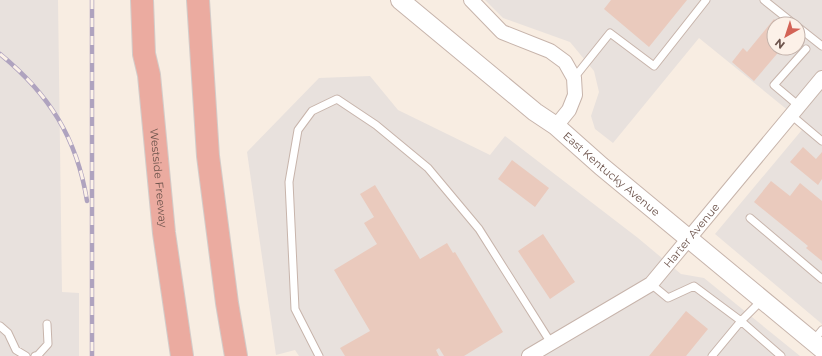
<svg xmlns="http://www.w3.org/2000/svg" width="822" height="356" font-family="Montserrat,sans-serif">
	<rect width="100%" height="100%" fill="#f8ede2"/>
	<path fill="#e8e1dd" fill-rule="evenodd" d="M0,0H58L62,292L79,293V356H0Z
		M485,0H822V324L715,234L806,125L699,38L613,143L595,129L591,116L599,92L594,71L570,42L503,18ZM774,24H798V48H774Z
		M370,76L398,110L490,155L505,136L638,238L681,274L704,278L800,356H299L295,350L276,355L247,152L319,78Z"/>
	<path fill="#eacabd" d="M611,0H687L649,47L604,9Z
		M774,19L780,24H774V48H782L754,81L732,62L743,48L747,52Z
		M803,147L816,159L822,152V179L818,185L790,162Z
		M512,160L549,188L535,207L498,179Z
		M771,181L790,196L800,183L822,201V261L806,248L808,246L754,202Z
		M375,185L420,259L447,243L453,253L455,252L503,332L464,356H444L439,348L436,350L439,356H345L340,348L370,331L334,270L377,244L364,223L374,217L360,194Z
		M543,234L575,282L550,299L518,251Z
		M686,311L708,329L686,356H649Z"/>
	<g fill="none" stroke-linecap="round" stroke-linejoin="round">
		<g stroke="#c7b4ab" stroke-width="9">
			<path id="service" d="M764,0L794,24
				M798,27L822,46
				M574,78L610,33L654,66L706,0
				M799,106L774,85L806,49
				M791,115L822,141
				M750,218L822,279
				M651,284L668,298L694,286L741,321L712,356
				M762,300L741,321L781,356
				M0,326L8,333L16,350L26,356
				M813,341L822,330
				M35,356L38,355L48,344L47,324
				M319,356L295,309L289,182L298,130L312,111L337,99L376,125L428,168L479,229L551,343"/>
		</g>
		<g stroke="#c7b4ab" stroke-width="16">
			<g id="minor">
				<path d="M471,0L502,32L550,51L565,62L574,78L575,95L569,110L556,126"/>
				<path id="s1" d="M529,356L651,284L822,78"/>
			</g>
		</g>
		<g stroke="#c7b4ab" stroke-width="20">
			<g id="tertiary">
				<path id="s2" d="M400,0L535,112L556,126L601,166L822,349"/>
			</g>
		</g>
		<g stroke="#d3ccc9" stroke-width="24">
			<g id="motorway">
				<path id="s3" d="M142,0L144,54L149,75L164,233L182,356"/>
				<path d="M198,0L208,156L227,303L236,356"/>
			</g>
		</g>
		<use href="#service" stroke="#fff" stroke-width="7"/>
		<use href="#minor" stroke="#fff" stroke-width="14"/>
		<use href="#tertiary" stroke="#fff" stroke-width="18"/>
		<use href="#motorway" stroke="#ebaba0" stroke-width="22"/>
		<g stroke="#afa3bf" stroke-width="4.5">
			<path id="rail" d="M92,0V356
				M0,54C49,94 77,138 87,201"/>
		</g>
		<use href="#rail" stroke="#fcf1e8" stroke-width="3" stroke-dasharray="9" stroke-linecap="butt"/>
	</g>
	<g text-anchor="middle" stroke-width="3.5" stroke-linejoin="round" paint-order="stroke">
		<g font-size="11" fill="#6d544c" stroke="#fcf1e8">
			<text dy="4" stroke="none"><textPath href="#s2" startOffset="274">East Kentucky Avenue</textPath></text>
			<text dy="4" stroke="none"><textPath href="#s3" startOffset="179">Westside Freeway</textPath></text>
			<text dy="4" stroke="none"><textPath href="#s1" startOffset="205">Harter Avenue</textPath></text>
		</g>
	</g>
	<g transform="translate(786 36) rotate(219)"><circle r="19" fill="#fcf1e8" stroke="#c3b2aa"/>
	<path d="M0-3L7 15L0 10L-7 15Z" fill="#d36356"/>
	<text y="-6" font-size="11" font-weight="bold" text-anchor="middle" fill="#6d544c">N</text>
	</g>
</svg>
